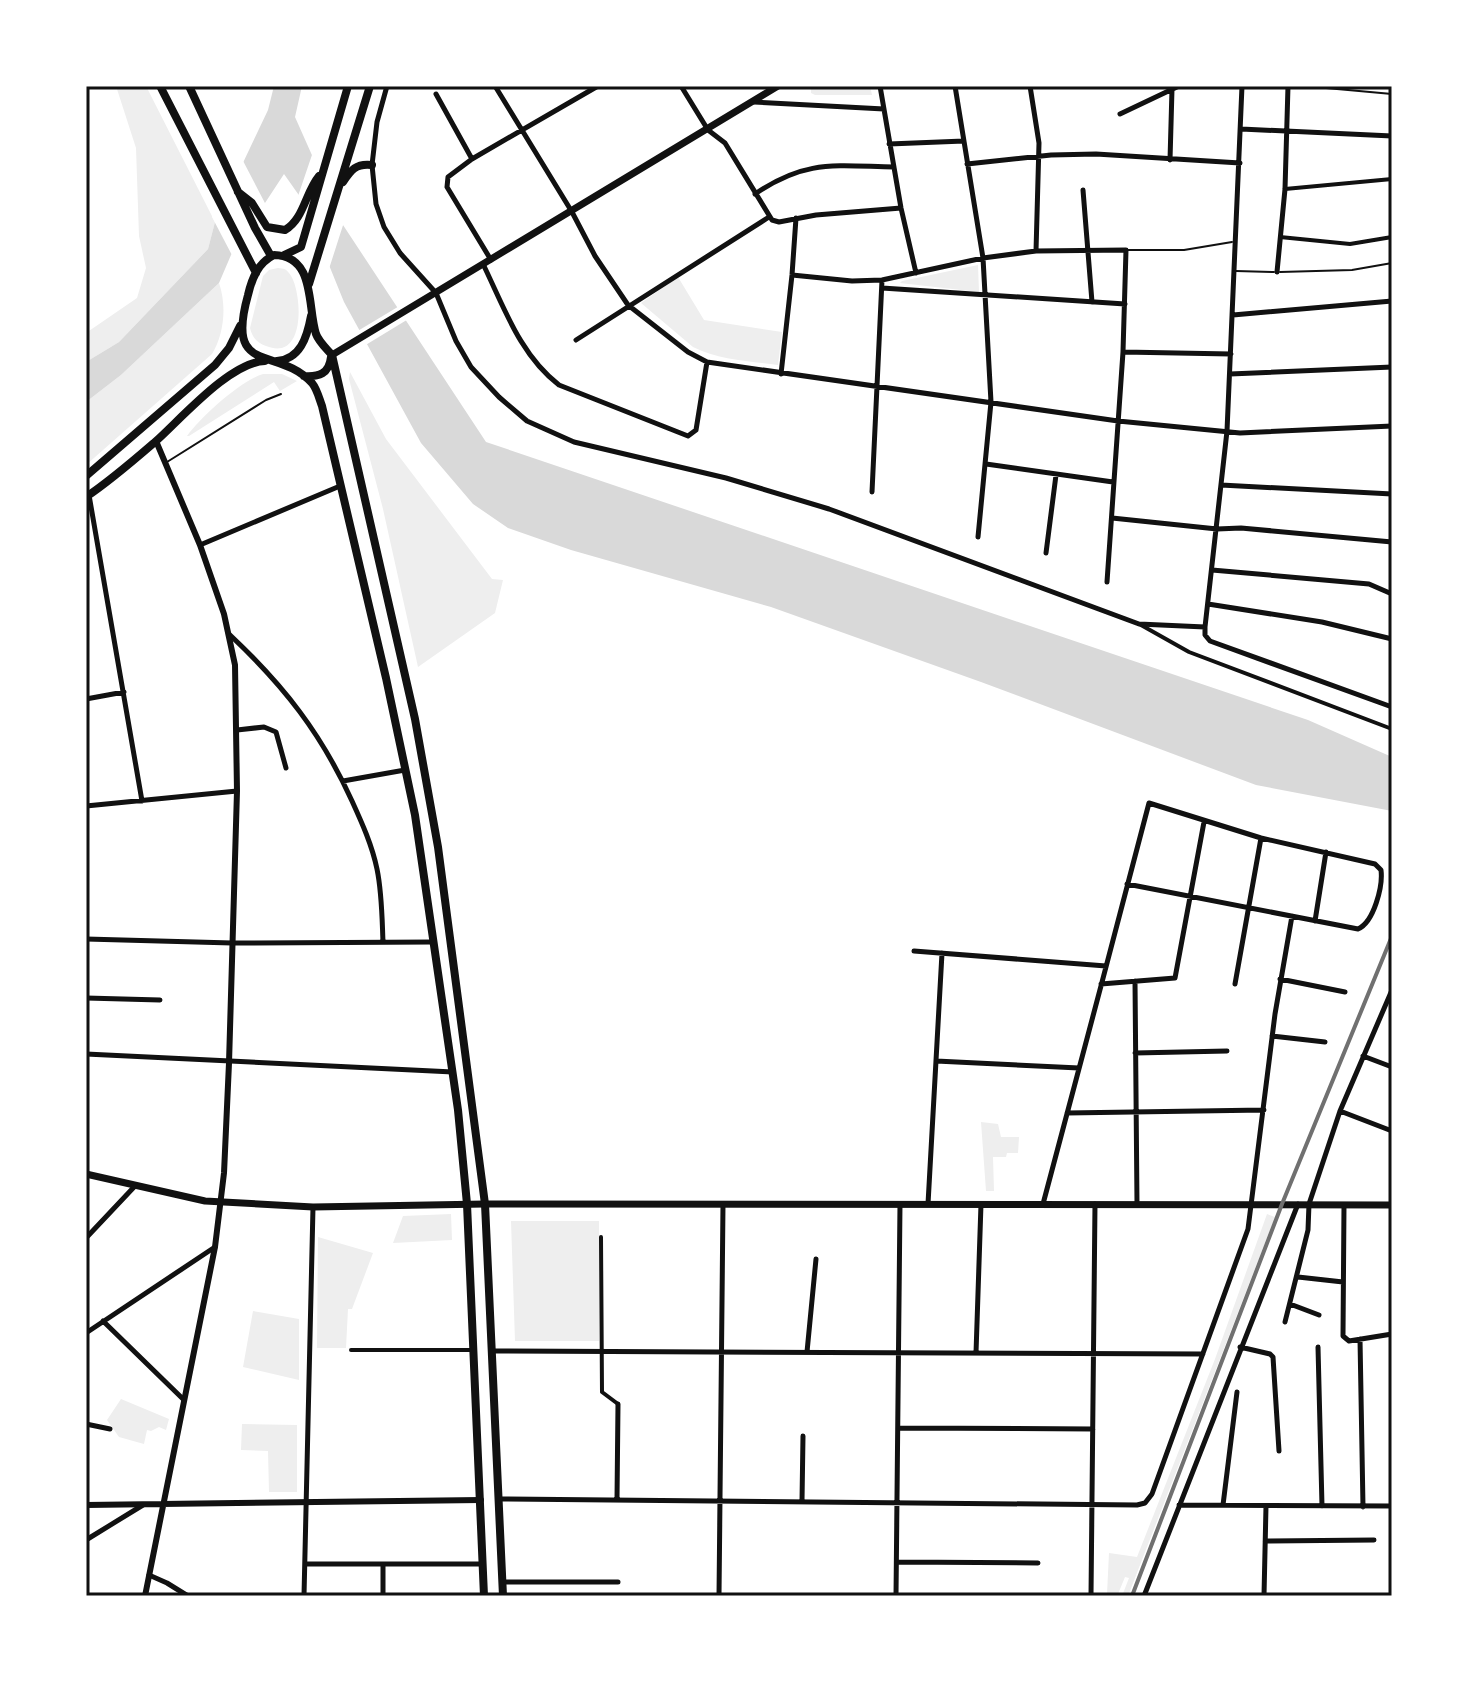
<svg xmlns="http://www.w3.org/2000/svg" width="1478" height="1682" font-family="'Noto Sans',sans-serif">
	<rect width="100%" height="100%" fill="#fff"/>
	<path fill="#eee" d="M116,86H146L215,222L208,249L119,342L86,362V333L137,298L146,268L139,236L136,148Z
		M811,86H870L872,95H815L811,93Z
		M978,265L979,292L900,283L902,281Z
		M278,268C284,269 285,268 289,273C302,287 308,363 266,346C257,343 252,337 250,328L263,276L269,270Z
		M678,277L704,320L782,332L778,365C749,361 719,360 693,347L641,303Z
		M219,283C227,306 224,334 212,354L86,465V402L121,375Z
		M350,372L386,439L492,579L503,580L495,613L418,667L383,509L349,379Z
		M263,374H282L297,381L280,391L274,382L189,436H187C201,417 240,381 263,374Z
		M981,1122L998,1124L1001,1137H1019L1018,1153H1007L1006,1157H993L994,1191H986Z
		M451,1214L452,1240L393,1243L403,1216Z
		M1267,1214L1275,1217L1128,1596H1122L1129,1578L1125,1577L1118,1594H1107L1109,1553L1137,1557L1215,1359Z
		M511,1221H599V1341H515Z
		M318,1237L373,1253L352,1309H348L346,1348H317Z
		M253,1311L299,1319V1380L243,1367Z
		M121,1399L169,1419L166,1430L159,1427L151,1431L147,1430L144,1444L119,1437L107,1420Z
		M242,1424L297,1425V1492H269L268,1451L241,1450Z"/>
	<path fill="#d9d9d9" d="M274,86H302L295,117L343,225L486,442L1308,720L1392,757V811L1256,785L981,682L771,607L571,550L508,528L473,504L421,443L344,302L303,201L284,174L231,255L219,283L121,375L86,402V362L119,342L208,249L215,222L268,110Z"/>
	<path fill="#fff" d="M314,149L345,219L328,272L297,199Z
		M241,157L267,207L234,259L212,217Z
		M401,305L410,318L364,346L356,332Z"/>
	<g fill="none" stroke-linecap="round" stroke-linejoin="round">
		<path stroke="#111" stroke-width="2" d="M1304,86L1392,94
			M1127,250H1184L1232,242
			M1236,271L1274,272
			M1280,272L1352,270L1392,263
			M167,462L266,400L281,394"/>
		<path stroke="#111" stroke-width="4" d="M1285,189L1392,179
			M1280,237L1350,244L1392,237
			M1141,625L1189,652L1392,729
			M601,1237L602,1392L618,1404
			M351,1350H473"/>
		<path stroke="#111" stroke-width="5" d="M387,86L377,122L372,165L376,204L384,227L400,253L436,293L456,341L471,367L499,397L527,421L574,442L726,478L829,509L1139,624L1205,627L1227,431L1242,86
			M495,86L572,212L595,256L628,305L688,352L707,362L1118,421L1240,433L1392,426
			M681,86L708,130L725,143L772,220L779,222L816,215L901,208
			M880,86L901,208L916,273
			M955,86L983,258L991,402L978,537
			M1030,86L1039,143L1036,251
			M436,94L472,159
			M754,102L884,109
			M1120,114L1179,86
			M1241,129L1392,136
			M889,144L964,141
			M1170,160L1172,89
			M967,164L1051,155L1096,154L1240,163
			M1083,190L1092,302
			M755,194C806,159 835,166 894,167
			M491,260L447,187L448,177L472,159L598,86
			M483,264C504,307 520,355 559,385L688,436L696,430L707,362
			M1277,272L1285,189L1288,86
			M792,275L852,281L882,280L983,258L1036,251L1126,250L1123,352L1107,582
			M882,288L1125,304
			M1233,315L1392,301
			M576,340L769,217
			M1123,352L1231,354
			M781,374L792,275L796,218
			M1230,374L1392,367
			M986,464L1113,482
			M1221,485L1392,494
			M872,492L882,280
			M89,495L142,801
			M1112,518L1217,529L1241,528L1392,542
			M200,545L340,486
			M1046,553L1056,475
			M1212,570L1369,584L1392,594
			M1208,604L1322,622L1392,639
			M1205,627V635L1210,641L1392,707
			M230,635C284,686 321,733 352,801C362,823 372,845 377,869C382,893 382,918 383,942
			M86,699L124,692
			M237,730L264,727L276,732L286,768
			M343,781L405,770
			M86,806L237,791
			M1315,921L1326,852
			M86,939L232,943L433,942
			M914,951L1106,966
			M1280,979L1345,992
			M1135,981L1137,1204
			M1101,984L1175,978L1204,822
			M1235,984L1261,838
			M86,998L160,1000
			M1272,1036L1325,1042
			M1135,1053L1227,1051
			M86,1054L453,1072
			M1363,1056L1392,1067
			M936,1061L1079,1068
			M1340,1111L1392,1131
			M1067,1113L1264,1110
			M928,1204L942,953
			M1043,1204C1079,1070 1114,937 1149,803L1261,838L1375,864L1381,870C1383,886 1374,922 1358,929L1127,884
			M1344,1205L1343,1336L1349,1341L1392,1334
			M1392,1205V1335
			M86,1238L135,1186
			M1298,1277L1343,1282
			M1290,1304L1319,1315
			M103,1321L183,1399
			M1285,1322L1308,1230L1309,1204L1340,1111L1392,990
			M86,1333L215,1247
			M1360,1339L1363,1507
			M1240,1347L1270,1354L1273,1357L1279,1451
			M1318,1347L1322,1506
			M493,1351L1203,1354
			M807,1352L816,1259
			M976,1353L981,1204
			M86,1424L110,1429
			M898,1428L1093,1429
			M499,1499L1137,1505L1145,1503L1152,1494L1248,1229L1275,1014L1292,916
			M617,1499L618,1404
			M802,1501L803,1436
			M1179,1505L1392,1506
			M1223,1505L1237,1392
			M86,1540L143,1505
			M1265,1541L1374,1540
			M897,1562L1038,1563
			M305,1564H483
			M149,1575L167,1583L188,1596
			M503,1582H618
			M304,1596L313,1207
			M383,1596V1564
			M719,1596L723,1204
			M896,1596L900,1204
			M1091,1596L1095,1204
			M1144,1596L1298,1204
			M1264,1596L1266,1506"/>
		<path stroke="#111" stroke-width="6" d="M86,1505L481,1500
			M145,1596L215,1247L224,1173L229,1063L237,791L235,665L224,614L200,545L156,441"/>
		<path stroke="#111" stroke-width="7" d="M332,355L778,86
			M86,1174L205,1201L313,1207L485,1204L1392,1205"/>
		<path stroke="#111" stroke-width="8" d="M160,86L256,273
			M189,86L255,228L271,256
			M343,182C351,170 356,163 372,165
			M238,192L252,203L267,227L285,230C304,219 305,193 319,176
			M284,255L301,247L348,86
			M309,284L370,86
			M277,361C300,359 307,338 311,316
			M304,376C319,377 329,374 331,357
			M86,476L215,365L229,348L240,326
			M86,497C110,481 133,461 155,442C181,419 230,362 265,361
			M484,1596L467,1204L458,1110L415,815L386,678L322,406C319,398 317,389 312,383C277,345 225,377 248,295C252,278 258,263 274,255C316,256 307,306 316,334C319,342 326,348 332,355L415,719L438,847L485,1204L503,1596"/>
		<path stroke="#707070" stroke-width="4" d="M1132,1596L1282,1204L1392,936"/>
	</g>
	<rect width="1478" height="1682" fill="none" stroke="#ffffff" stroke-width="176"/>
	<rect x="88" y="88" width="1302" height="1506" fill="none" stroke="#111" stroke-width="3"/>
</svg>
